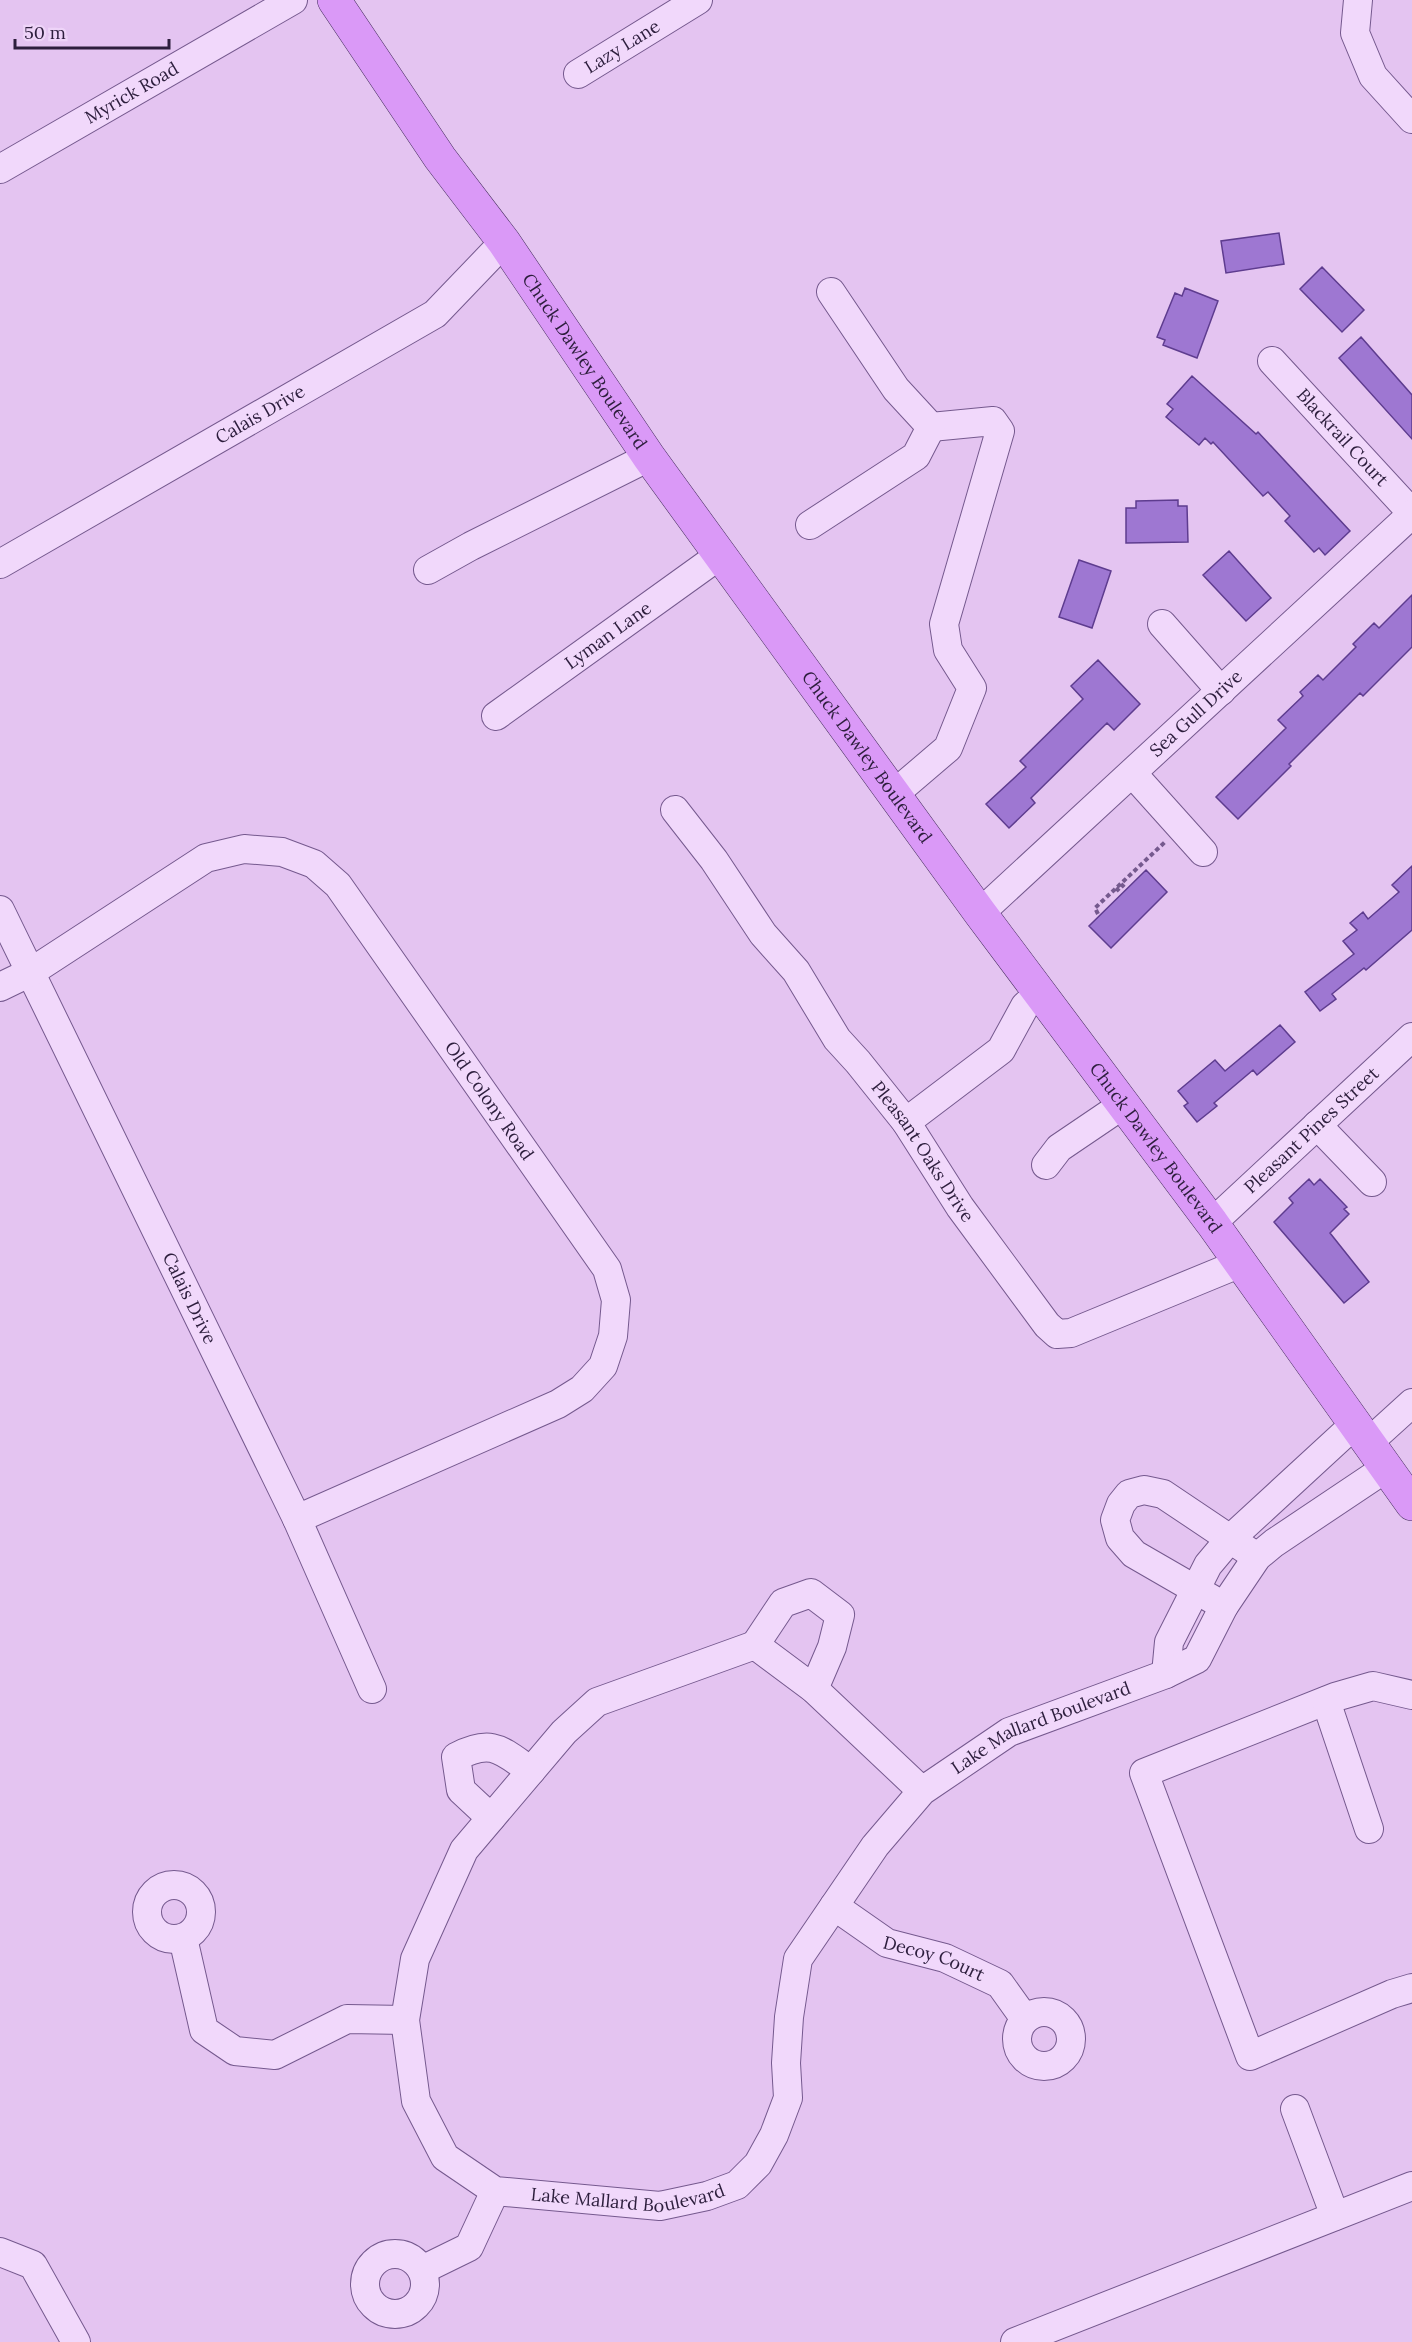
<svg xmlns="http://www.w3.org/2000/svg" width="1412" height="2342" font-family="Lora,serif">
	<rect width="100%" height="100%" fill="#e4c4f1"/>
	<path fill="#9e77d2" stroke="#5e3c8f" stroke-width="1.5" d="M1279,233L1284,264L1226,273L1221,241Z
		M1322,267L1364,310L1342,332L1300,289Z
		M1185,288L1218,301L1197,358L1163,345L1165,340L1157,337L1175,293L1182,296Z
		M1361,337L1412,395V439L1339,358Z
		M1192,376L1256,434L1258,432L1350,531L1325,555L1319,548L1314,552L1285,521L1290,516L1268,492L1263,496L1213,442L1211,444L1205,438L1199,445L1166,417L1173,409L1167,404Z
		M1178,500V506H1187L1188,542L1126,543V508H1136V501Z
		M1229,551L1271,598L1246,621L1203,575Z
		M1079,560L1111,571L1092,628L1059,617Z
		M1412,595V647L1363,696L1360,693L1289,764L1291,766L1238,819L1216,797L1286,728L1278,720L1303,696L1300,692L1318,675L1323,680L1356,647L1353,644L1374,623L1379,628Z
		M1098,660L1140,704L1114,730L1107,723L1031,798L1035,803L1009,828L986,804L1026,767L1020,761L1083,699L1071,686Z
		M1412,866V930L1366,970L1364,968L1332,994L1336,999L1320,1011L1305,992L1354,954L1343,941L1357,930L1350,923L1363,912L1368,919L1399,892L1392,885Z
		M1146,870L1167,892L1111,948L1089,926Z
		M1280,1025L1295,1042L1257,1075L1253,1070L1214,1103L1217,1106L1197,1122L1184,1106L1188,1103L1178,1091L1215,1060L1225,1071Z
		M1309,1179L1314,1185L1320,1179L1347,1207L1344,1209L1349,1214L1330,1233L1369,1282L1344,1303L1274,1222L1293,1203L1289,1198Z"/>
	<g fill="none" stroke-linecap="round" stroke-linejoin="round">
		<g stroke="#75598e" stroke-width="30">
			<g id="minor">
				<path d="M1358,0L1355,33L1373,76L1412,119"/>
				<path id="s1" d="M578,74L698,0"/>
				<path id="s2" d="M0,169L293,0"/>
				<path d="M831,292L896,389L931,427L993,421L1000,431L944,624L948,650L972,688L948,748L894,794"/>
				<path id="s3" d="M1272,361L1412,513"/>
				<path d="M810,525L916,456L931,427"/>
				<path id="s4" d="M0,564L435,314L504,242"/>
				<path d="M428,570L471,546L649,457"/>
				<path d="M1162,624L1221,691"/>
				<path id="s5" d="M496,716L720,555"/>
				<path d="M1133,774L1203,852"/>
				<path id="s6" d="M675,810L714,860L763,934L796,971L837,1039L858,1062L906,1122L960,1207L1047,1325L1057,1334L1071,1333L1241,1263"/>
				<path id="s7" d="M0,910L297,1519L372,1689"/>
				<path id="s8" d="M980,913L1412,514"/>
				<path id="s9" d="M0,987L31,972L206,858L244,849L282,852L314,864L338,885L607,1269L616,1300L613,1336L603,1366L582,1389L558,1404L297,1519"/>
				<path d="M906,1122L1001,1050L1025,1006L1040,992"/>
				<path d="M1317,1125L1372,1182"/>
				<path d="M1046,1165L1059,1148L1124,1104"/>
				<path id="s10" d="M1212,1223L1412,1037"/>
				<path d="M1368,1443L1412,1403"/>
				<path d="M1224,1606L1134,1554L1120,1538L1115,1520L1121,1504L1129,1494L1144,1490L1163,1494L1257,1557"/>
				<path d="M755,1645L783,1603L811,1593L840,1615L832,1647L814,1689"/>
				<path d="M1166,1674L1169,1642L1208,1565L1229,1540L1355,1424"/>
				<path d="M1412,1695L1373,1686L1335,1697L1144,1773L1250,2056L1392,1994L1412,1988"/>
				<path d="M1326,1701L1369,1829"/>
				<path id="s11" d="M922,1791L814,1689L755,1645L597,1702L564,1732L464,1850L415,1959L405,2020L416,2101L445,2157L495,2191L660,2206L707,2196L737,2185L758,2164L774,2135L788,2098L786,2063L789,2017L798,1959L875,1846L922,1791L1009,1732L1166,1674L1197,1659L1224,1606L1257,1557L1274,1543L1386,1468"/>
				<path d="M491,1818L461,1790L456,1757C492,1738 501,1750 531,1771"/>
				<circle cx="174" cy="1912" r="27"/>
				<path id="s12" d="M834,1906L887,1943L945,1958L1000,1984L1025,2019"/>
				<path d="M183,1938L204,2030L235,2051L275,2055L347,2019L405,2020"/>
				<circle cx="1044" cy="2039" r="27"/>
				<path d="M1295,2109L1335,2216"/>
				<path d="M0,2252L33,2265L76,2342"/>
				<circle cx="395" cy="2284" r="30"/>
				<path d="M422,2270L469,2247L495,2191"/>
				<path d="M1015,2342L1412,2186"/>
			</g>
		</g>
		<g stroke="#432d5b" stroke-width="34">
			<g id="major">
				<path id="s13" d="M334,0L440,158L504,242L649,457L980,913L1212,1223L1412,1504"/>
			</g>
		</g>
		<path stroke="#75598e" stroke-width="4" stroke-dasharray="4.5 3" stroke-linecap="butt" d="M1121,884L1125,888
			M1116,888L1121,893
			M1098,914L1095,908L1165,842"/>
		<use href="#minor" stroke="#f1d8fb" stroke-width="28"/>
		<use href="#major" stroke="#da99f7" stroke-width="33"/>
	</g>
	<g text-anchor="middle" stroke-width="6" stroke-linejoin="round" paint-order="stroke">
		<g font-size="18" fill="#2d1e3d" stroke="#eed4f8">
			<text dy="6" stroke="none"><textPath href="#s1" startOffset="52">Lazy Lane</textPath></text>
			<text dy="6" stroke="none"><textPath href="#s2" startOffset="152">Myrick Road</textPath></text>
			<text dy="6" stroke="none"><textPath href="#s13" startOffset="440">Chuck Dawley Boulevard</textPath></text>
			<text dy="6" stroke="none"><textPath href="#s4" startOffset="300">Calais Drive</textPath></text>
			<text dy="6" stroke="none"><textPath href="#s3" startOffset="104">Blackrail Court</textPath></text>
			<text dy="6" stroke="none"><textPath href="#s5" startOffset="138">Lyman Lane</textPath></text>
			<text dy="6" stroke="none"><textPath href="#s8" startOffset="294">Sea Gull Drive</textPath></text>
			<text dy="6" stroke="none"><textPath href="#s13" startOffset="926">Chuck Dawley Boulevard</textPath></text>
			<text dy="6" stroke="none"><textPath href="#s9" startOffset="650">Old Colony Road</textPath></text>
			<text dy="6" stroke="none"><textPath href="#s10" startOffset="136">Pleasant Pines Street</textPath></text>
			<text dy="6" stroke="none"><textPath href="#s13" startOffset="1412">Chuck Dawley Boulevard</textPath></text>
			<text dy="6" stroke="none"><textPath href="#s6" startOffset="423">Pleasant Oaks Drive</textPath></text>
			<text dy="6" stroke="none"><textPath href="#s7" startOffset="432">Calais Drive</textPath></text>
			<text dy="6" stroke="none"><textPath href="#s11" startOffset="1809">Lake Mallard Boulevard</textPath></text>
			<text dy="6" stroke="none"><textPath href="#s12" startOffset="114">Decoy Court</textPath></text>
			<text dy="6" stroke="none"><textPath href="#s11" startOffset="1110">Lake Mallard Boulevard</textPath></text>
		</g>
	</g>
	<path d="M15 39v9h154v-9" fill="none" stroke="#2d1e3d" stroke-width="3"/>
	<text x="24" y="39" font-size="18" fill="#2d1e3d" stroke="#eed4f8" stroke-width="4.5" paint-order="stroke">50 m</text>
</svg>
